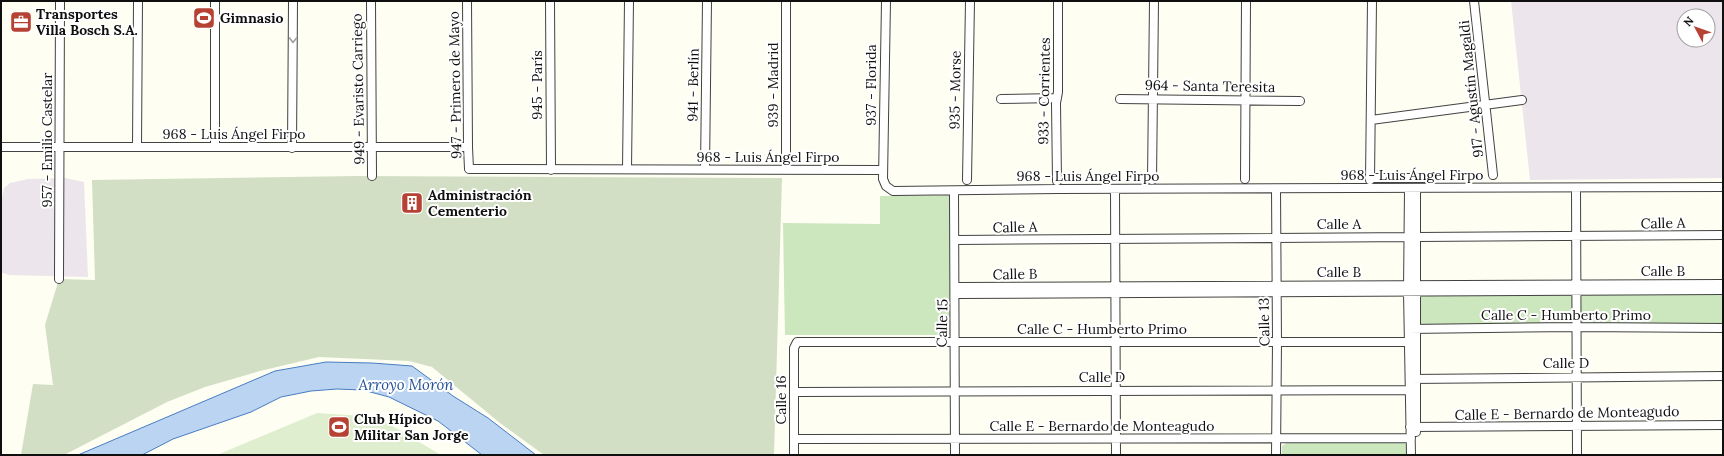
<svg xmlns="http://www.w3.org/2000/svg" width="1724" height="456" font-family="Lora,serif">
	<rect width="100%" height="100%" fill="#fefef3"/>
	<path fill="#ede5ec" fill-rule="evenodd" d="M1511,1H1723V178L1530,180ZM1684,16H1708V40H1684Z
		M65,178L84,182L88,277L9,275L3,273L1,272V202L4,188L10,183L28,179Z"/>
	<path fill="#cce6be" d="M951,195L950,335H785L783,223L880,224V196Z
		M1723,290V328L1415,329V292Z
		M1288,442H1403L1407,445V455H1282V446Z"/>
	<path fill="#d2dfc4" d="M356,176L782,178L774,455H544L500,423L432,367L409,361L319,357L260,371L205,387L167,402L64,455H21L33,384L53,385L45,325L59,279L95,280L92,180Z"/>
	<path fill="#dfeecf" d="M317,413L377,417L441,455H217Z"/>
	<path fill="#bbd4f1" stroke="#487dc3" d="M326,362L372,363L412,366L453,396L488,418L536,455H482L438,421L389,397L363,390L337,389L311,391L281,397L251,412L173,439L142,455H78L275,371Z"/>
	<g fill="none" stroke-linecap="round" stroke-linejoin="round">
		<g stroke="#424242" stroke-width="10">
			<path id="street" d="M371,1L372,176
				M467,1L468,147L469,169L883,170
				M550,1L551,170
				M886,1L883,179L886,186L893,191L1058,189L1723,187
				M1474,1L1493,175
				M1001,99L1057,98
				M1120,99L1300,101
				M1371,120L1522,100
				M137,146L138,1
				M1,147H468
				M215,147V1
				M292,148L293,1
				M627,169L629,1
				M705,169L707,1
				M786,170V1
				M1370,178H1425
				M1245,179L1246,1
				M967,180L970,1
				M1152,180L1154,1
				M1370,180L1372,1
				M1057,181L1056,103L1058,92V1
				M1409,188L1408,292L1411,455
				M1416,188V432
				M1576,188L1577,455
				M1115,189L1116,455
				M1276,189L1277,342L1276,455
				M954,191L955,455
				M955,240L1723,235
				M59,279L60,1
				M955,287L1723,284
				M955,294L1723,290
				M1409,329L1575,327L1723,328
				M1410,379L1723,376
				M795,392L1410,390
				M1410,427L1723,425
				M794,439L1411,438
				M794,455V348L797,342H1409"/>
		</g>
		<use href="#street" stroke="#fff" stroke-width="8"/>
	</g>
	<defs><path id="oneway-chevron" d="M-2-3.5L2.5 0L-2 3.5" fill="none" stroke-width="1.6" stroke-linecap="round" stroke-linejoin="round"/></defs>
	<use stroke="#9f9f9f" href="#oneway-chevron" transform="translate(293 40) rotate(91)"/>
	<defs>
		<g id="stadium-square" transform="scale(1.15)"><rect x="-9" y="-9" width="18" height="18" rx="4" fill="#b54232" stroke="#fff"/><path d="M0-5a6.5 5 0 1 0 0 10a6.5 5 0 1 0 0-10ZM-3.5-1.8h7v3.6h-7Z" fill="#fff"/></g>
		<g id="office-square" transform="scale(1.15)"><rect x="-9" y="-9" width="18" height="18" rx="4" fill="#b54232" stroke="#fff"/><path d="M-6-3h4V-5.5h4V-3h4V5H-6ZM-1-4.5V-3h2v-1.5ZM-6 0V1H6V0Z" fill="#fff"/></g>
		<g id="building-square" transform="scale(1.15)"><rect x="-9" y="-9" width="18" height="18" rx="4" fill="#b54232" stroke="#fff"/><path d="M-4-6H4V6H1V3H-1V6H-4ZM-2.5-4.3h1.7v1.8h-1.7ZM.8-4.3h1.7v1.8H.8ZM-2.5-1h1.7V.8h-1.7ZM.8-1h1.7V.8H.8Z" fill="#fff"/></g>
	</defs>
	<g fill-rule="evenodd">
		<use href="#stadium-square" x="204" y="18"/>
		<use href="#office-square" x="21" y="22"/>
		<use href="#building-square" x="412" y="203"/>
		<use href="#stadium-square" x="339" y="427"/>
	</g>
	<g text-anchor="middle" stroke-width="4" stroke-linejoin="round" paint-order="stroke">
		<g font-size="14" font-weight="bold" fill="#0f0f0f" stroke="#fff" text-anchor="start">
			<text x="36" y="19">Transportes<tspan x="36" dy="16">Villa Bosch S.A.</tspan></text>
			<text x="220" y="23">Gimnasio</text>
			<text x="428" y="200">Administración<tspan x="428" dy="16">Cementerio</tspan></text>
			<text x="354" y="424">Club Hípico<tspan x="354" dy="16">Militar San Jorge</tspan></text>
		</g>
		<g font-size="14" fill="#0f0f0f" stroke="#fff">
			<text transform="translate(455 85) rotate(-91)" y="5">947 - Primero de Mayo</text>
			<text transform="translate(537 85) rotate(-90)" y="5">945 - París</text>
			<text transform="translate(693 85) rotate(-89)" y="5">941 - Berlín</text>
			<text transform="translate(773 85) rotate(-90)" y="5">939 - Madrid</text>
			<text transform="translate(871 85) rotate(-90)" y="5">937 - Florida</text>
			<text transform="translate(1210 86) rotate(1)" y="5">964 - Santa Teresita</text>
			<text transform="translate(358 89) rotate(-91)" y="5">949 - Evaristo Carriego</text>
			<text transform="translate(1471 89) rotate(-96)" y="5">917 - Agustín Magaldi</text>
			<text transform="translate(955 90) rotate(-89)" y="5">935 - Morse</text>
			<text transform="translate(1044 91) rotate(-89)" y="5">933 - Corrientes</text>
			<text x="234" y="139">968 - Luis Ángel Firpo</text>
			<text transform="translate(47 140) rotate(-90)" y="5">957 - Emilio Castelar</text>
			<text x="768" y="162">968 - Luis Ángel Firpo</text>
			<text x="1412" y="180">968 - Luis Ángel Firpo</text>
			<text x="1088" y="181">968 - Luis Ángel Firpo</text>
			<text transform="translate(1663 223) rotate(-1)" y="5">Calle A</text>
			<text x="1339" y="229">Calle A</text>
			<text transform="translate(1015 227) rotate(-1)" y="5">Calle A</text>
			<text x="1663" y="276">Calle B</text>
			<text x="1339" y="277">Calle B</text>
			<text transform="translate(1015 274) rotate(-1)" y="5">Calle B</text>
			<text x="1566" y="320">Calle C - Humberto Primo</text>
			<text transform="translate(1264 322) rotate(-91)" y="5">Calle 13</text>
			<text transform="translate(942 323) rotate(-89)" y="5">Calle 15</text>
			<text x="1102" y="334">Calle C - Humberto Primo</text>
			<text x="1566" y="368">Calle D</text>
			<text x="1102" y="382">Calle D</text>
			<text transform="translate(781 400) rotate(-90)" y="5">Calle 16</text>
			<text transform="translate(1567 413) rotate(-1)" y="5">Calle E - Bernardo de Monteagudo</text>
			<text x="1102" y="431">Calle E - Bernardo de Monteagudo</text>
		</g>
		<g font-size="15" font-style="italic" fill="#225198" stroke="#fff">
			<text x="406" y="390">Arroyo Morón</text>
		</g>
	</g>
	<rect width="1724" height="456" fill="none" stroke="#0f0f0f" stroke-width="4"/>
	<g transform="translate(1696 28) rotate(311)"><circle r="19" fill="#ffffff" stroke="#9f9f9f"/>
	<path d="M0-3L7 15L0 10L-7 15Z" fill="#b54232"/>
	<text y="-6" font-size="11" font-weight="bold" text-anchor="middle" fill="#0f0f0f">N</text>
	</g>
</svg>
